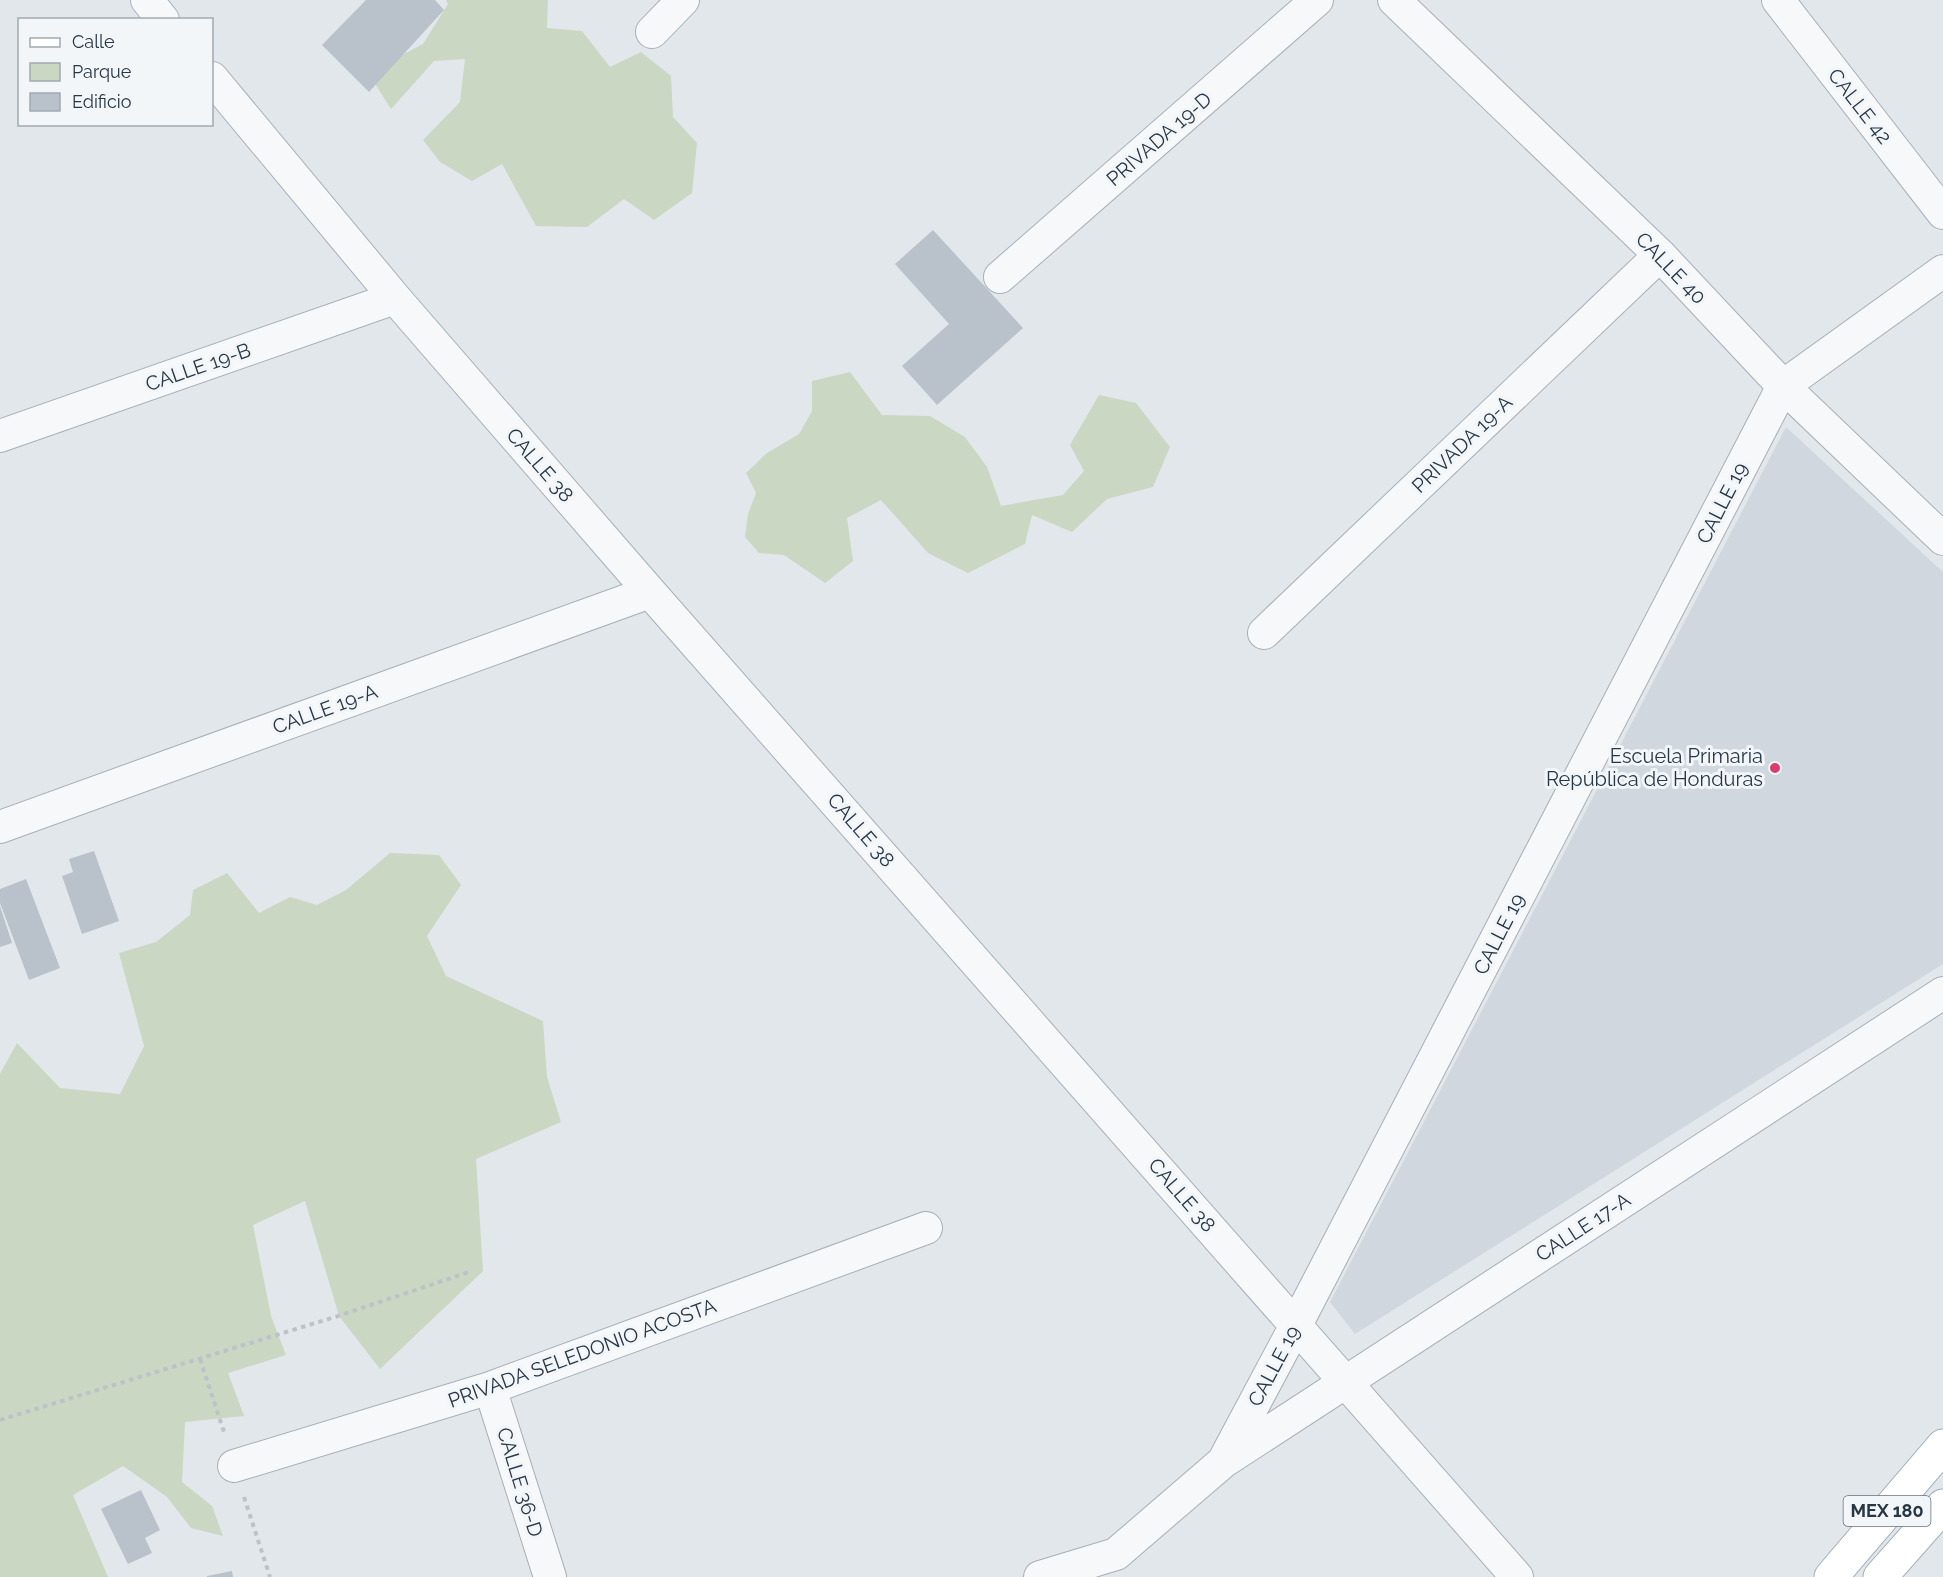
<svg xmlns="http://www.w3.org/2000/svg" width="1943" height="1577" font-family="Raleway,sans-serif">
	<rect width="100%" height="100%" fill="#e2e7ec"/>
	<path fill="#d0d7de" d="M1786,427L1943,572V964L1355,1334L1330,1302Z"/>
	<path fill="#cad7c3" d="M446,0H548L547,28L582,31L610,67L641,52L671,76L673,117L697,143L692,193L654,220L624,199L587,227L536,226L502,164L472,181L440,162L423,140L460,102L465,59L434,61L391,109L374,82L398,57L423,44L448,4Z
		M850,372L882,415L930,416L965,437L987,467L1001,506L1063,495L1084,471L1070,445L1099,395L1136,403L1170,447L1153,487L1107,499L1072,532L1032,515L1025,544L968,573L928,553L881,500L847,518L853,561L825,583L784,555L759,553L745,537L748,514L756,493L746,473L767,453L799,434L812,411V381Z
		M390,853L439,855L461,885L427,936L446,976L543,1021L547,1077L561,1122L476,1159L483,1271L380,1369L339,1316L305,1201L253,1225L271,1316L286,1355L228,1373L244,1416L185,1422L182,1482L212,1506L223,1536L191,1528L167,1497L123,1466L73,1495L108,1577H0V1074L17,1043L60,1088L120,1094L144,1046L119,953L156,942L190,915L193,890L227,873L259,913L290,897L317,905L346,890Z"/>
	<path fill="#b9c1ca" d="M366,0H435L444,10L369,92L322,45Z
		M933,230L1023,328L937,405L902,366L949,324L895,264Z
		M94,851L119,921L82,934L62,876L73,872L69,859Z
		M26,879L60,968L29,980L0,903V889Z
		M0,906L12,943L0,947Z
		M141,1490L160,1530L145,1538L152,1553L128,1564L101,1509Z
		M232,1571L233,1577H207V1576Z"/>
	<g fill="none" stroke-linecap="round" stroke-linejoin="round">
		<g stroke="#a6afb7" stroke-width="34">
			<path id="street" d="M147,0L163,20
				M1394,0L1660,255L1783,386L1943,539
				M1778,0L1943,213
				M652,32L683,0
				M212,78L395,298L650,592L1517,1577
				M1000,277L1317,0
				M0,436L395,298
				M1264,633L1660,255
				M0,827L650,592
				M490,1388L550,1577
				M1226,1460L1943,993
				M234,1466L490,1388L926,1228
				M1040,1577L1116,1554L1223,1462L1296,1325L1783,386L1943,271"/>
		</g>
		<g stroke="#a0aeb9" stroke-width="35">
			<path id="primary" d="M1831,1577L1943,1446
				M1880,1577L1943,1506"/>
		</g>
		<path stroke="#bcc2c8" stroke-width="4" stroke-dasharray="4.5 4.5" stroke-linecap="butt" d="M200,1359L225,1435
			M0,1420L335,1317L469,1272
			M244,1497L270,1577"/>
		<use href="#street" stroke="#f6f8fa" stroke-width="32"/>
		<use href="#primary" stroke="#fff" stroke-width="33"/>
	</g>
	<circle fill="#db3d6b" stroke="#f2f6f9" stroke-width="2" cx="1775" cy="768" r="6"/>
	<g text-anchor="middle" stroke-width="6" stroke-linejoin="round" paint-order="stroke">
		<rect fill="#f2f6f9" stroke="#65707c" stroke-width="1.5" x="1843.5" y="1496" width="87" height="30" rx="4.5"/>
		<g font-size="18" font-weight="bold" fill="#283746">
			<text x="1887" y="1517">MEX 180</text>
		</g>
		<g font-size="20" fill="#283746" stroke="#f2f6f9">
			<text transform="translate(1860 106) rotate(52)" y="7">CALLE 42</text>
			<text transform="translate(1159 139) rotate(-41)" y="7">PRIVADA 19-D</text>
			<text transform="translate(1671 268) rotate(46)" y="7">CALLE 40</text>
			<text transform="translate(198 367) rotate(-19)" y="7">CALLE 19-B</text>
			<text transform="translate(1462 444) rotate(-44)" y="7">PRIVADA 19-A</text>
			<text transform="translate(540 465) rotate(49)" y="7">CALLE 38</text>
			<text transform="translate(1722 503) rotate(-63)" y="7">CALLE 19</text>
			<text transform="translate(325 709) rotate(-20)" y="7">CALLE 19-A</text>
			<text transform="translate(861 830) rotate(49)" y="7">CALLE 38</text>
			<text transform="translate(1499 934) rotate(-63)" y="7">CALLE 19</text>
			<text transform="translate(1182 1195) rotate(49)" y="7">CALLE 38</text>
			<text transform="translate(1583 1227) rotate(-33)" y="7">CALLE 17-A</text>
			<text transform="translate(582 1353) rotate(-20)" y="7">PRIVADA SELEDONIO ACOSTA</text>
			<text transform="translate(1274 1366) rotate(-62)" y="7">CALLE 19</text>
			<text transform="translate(520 1482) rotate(73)" y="7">CALLE 36-D</text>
		</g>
		<g font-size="20" fill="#283746" stroke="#f2f6f9" text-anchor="end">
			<text x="1763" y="763">Escuela Primaria<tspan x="1763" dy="23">República de Honduras</tspan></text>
		</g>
	</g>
	<rect x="18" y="18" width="195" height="108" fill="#f2f6f9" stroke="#a1aab1" stroke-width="1.5"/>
	<rect x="30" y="38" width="30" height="9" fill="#ffffff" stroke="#a1aab1" stroke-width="1.5"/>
	<text x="72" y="48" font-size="18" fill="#283746">Calle</text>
	<rect x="30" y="63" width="30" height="18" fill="#cad7c3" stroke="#a1aab1" stroke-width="1.5"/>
	<text x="72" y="78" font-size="18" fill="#283746">Parque</text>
	<rect x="30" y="93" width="30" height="18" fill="#b9c1ca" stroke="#a1aab1" stroke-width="1.5"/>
	<text x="72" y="108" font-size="18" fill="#283746">Edificio</text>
</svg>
